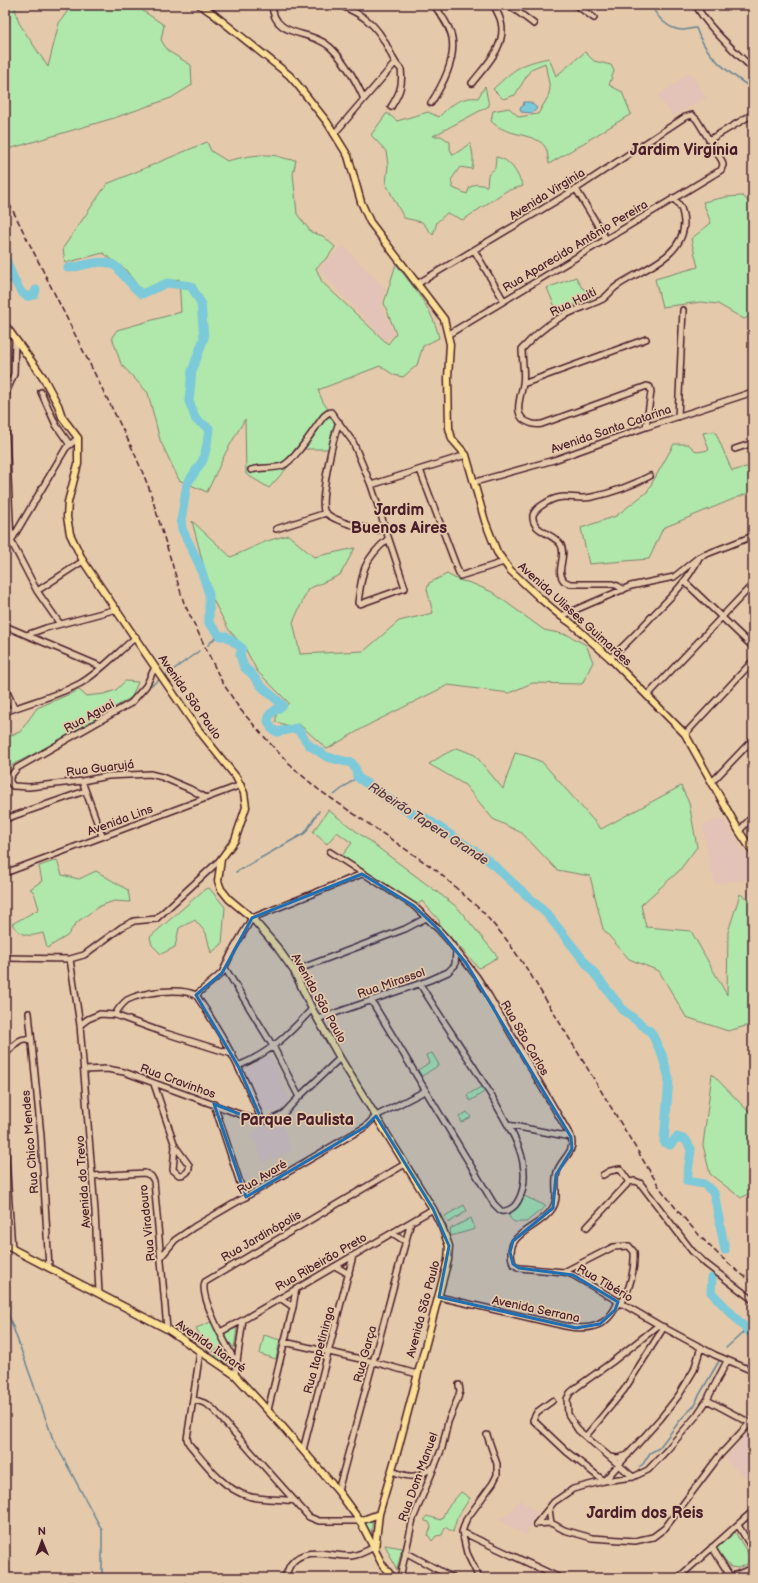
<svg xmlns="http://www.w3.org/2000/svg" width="758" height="1583" font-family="'Balsamiq Sans',sans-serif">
	<rect width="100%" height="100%" fill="#e4c9ab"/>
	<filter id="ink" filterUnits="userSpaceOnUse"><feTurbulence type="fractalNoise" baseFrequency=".025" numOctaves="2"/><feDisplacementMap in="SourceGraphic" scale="8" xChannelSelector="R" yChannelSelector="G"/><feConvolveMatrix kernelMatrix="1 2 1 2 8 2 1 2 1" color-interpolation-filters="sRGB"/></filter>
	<g filter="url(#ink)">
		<path fill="#e3c2b7" d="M690,73L706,98L674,116L658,96Z
			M343,246L385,289L381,306L394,334L385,340L319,269Z
			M723,818L741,849L753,861V878L715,884L702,825Z
			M268,1056L272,1059L289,1097L284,1109L263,1114L244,1070Z
			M281,1120L292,1151L263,1162L251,1132L258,1130L259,1126L271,1125Z
			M748,1432H753V1480L743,1476L725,1459Z
			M520,1500L537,1512L526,1535L497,1519L505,1517Z"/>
		<path fill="#b0e7aa" stroke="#7d836a" d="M5,5H14L19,23L48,67L59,23L72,5H134L164,25L161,40L168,51L191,65L192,85L171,98L114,118L5,150Z
			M585,52L594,61L611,65L614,71L609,85L622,92L631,114L549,164C548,160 548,155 547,151C542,132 506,138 491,121L493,111L509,108L519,117L538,114L548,97L550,89L545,63L531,69L515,95L503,99L493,89C515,69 519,64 549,58L556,76Z
			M485,86L489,106L433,136H441L450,142V149L453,155L461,150L470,143C473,153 474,159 472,169L460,167L451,180L453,188L467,194L470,187L476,184L487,186L488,175L495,168L496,157C511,159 517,173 523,186L506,191L463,220L447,213L437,222L433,235L422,222L404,218L386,184L388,165L386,151L371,135L387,113L397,121L428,112L439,117C450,105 462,96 478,98Z
			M207,142L211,151L227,161C243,157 261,153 277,156C284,158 289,160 296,160L293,174L297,214L311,232L323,236L335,247L328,257L316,268L322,282L388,344L396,334L384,303L396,264C413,287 433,309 439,338L423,346L417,365L403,377L394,375L380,366L318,390L323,402L338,424L330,449H304L269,488L246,474L245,419L226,452L207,492L179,480L160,440L148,393L121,364L112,337L117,330L181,312L179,279L141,290L125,269L103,253L65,263L63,248L107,184Z
			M743,196L753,207V315L744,319L718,304L701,302L662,307L655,279L698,267L691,239L711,223L703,202L726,197Z
			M576,277L582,288L593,293L591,299L574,305L558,314L547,288Z
			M715,431L732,471L753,465V491L663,528L649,559L589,564L581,528L616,516L647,492L674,444H688L697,452L709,450L703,433Z
			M192,521L231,557L267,541L288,535L314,557L355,548L340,575L308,589L293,622L300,654L364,651L399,621L433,613L427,589L429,583L447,574L458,580L471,583L492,592L544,630L568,635L586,645L593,662L582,684L532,683L509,693L448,685L370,724L327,749L299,724L290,726L276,722V714L289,703L257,671L245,648L229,630L212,598Z
			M125,681L138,682L132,697L46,748L14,764L5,772V737L20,732L37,708L79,690L86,696L104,694L116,690Z
			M457,748L475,755L503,789L515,753L527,756L542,762L601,829L681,786L689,803L697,847L679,871L641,905L646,927L691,931L727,995L728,932L740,894L753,902V1024L728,1031L686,1017L659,971L629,959L603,929L590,876L557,870L522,833L493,819L465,785L429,764L443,755Z
			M328,810L457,907L498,957L479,968L440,926L439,920L422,901L417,905L342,856L352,843L337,832L327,844L313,832Z
			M57,860L62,875L79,879L96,871L128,890L130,902L114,901L100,906L77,922L67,936L47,948L43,933C28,937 22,937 12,924L39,909L34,892L30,889L42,881L39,866Z
			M209,888L225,907L222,944L211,953L206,933L195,920L179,928L175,947L161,954L152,945L150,937L205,889Z
			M432,1053L439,1065L422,1076L418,1070L429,1063L426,1055Z
			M712,1074L747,1110L753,1112V1191L741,1198L710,1174L703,1145Z
			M481,1087L484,1092L470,1101L467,1095Z
			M467,1112L471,1117L461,1123V1120L459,1117Z
			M524,1196L546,1206L526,1222H514L509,1217L510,1212Z
			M464,1205L467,1211L448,1223L445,1216Z
			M471,1218L475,1229L451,1236L450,1229Z
			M211,1322L224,1346L212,1352L211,1350L208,1351L196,1328Z
			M237,1328L234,1348L223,1334Z
			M264,1335L280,1340L276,1359L260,1354Z
			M226,1350L230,1361L228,1363H224L215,1356Z
			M461,1492L470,1498L457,1518L453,1532L445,1527L442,1535L436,1536L432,1541L428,1535L431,1527L429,1522L425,1521V1518L427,1516L441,1520L447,1508Z
			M373,1518L371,1535L363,1524Z
			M735,1532L752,1560V1562L738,1568L731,1567L718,1551L717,1546L725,1538Z
			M385,1545L402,1548L397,1570Z"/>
		<path fill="#7bc9d9" stroke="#678593" d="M524,102H530L537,108L533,113L521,112L520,108L523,106Z"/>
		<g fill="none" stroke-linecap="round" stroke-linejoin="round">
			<path stroke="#678593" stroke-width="1.5" d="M651,5C657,17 668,30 683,30C688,30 691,28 696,28C705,56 730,74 753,89
				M5,284L15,279
				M208,645L219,634
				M166,675L199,651
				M150,686L159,680
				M334,795L357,777
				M236,872L305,833L319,811
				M6,1275L9,1316L53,1439L102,1530V1578
				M726,1348L746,1330
				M639,1467L643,1464L650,1453L659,1448L682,1418L696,1404L697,1399L719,1361"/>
			<path stroke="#7bc9d9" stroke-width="9" d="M5,257C8,265 19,295 27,296C30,297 32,295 34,295L36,290
				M68,268C82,267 103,257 115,266C119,268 121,273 124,276C130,282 134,289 142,294L167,283L191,286L201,303L204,338L192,371L189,401L196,420L209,428L207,445L203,460L187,484L181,521L182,529L200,566L209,594V623L220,636H226L242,648L240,655L244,667L251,673L262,687L283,705L270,714L268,721L272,729L277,732L297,728L309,745L327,757L352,763L356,770L357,777L408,812L424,817L488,860L547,914L624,1011L651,1032L662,1055L669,1078L664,1142L670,1145L677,1137L686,1140L691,1149L687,1181L704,1184L714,1193L725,1250
				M712,1278L711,1292L753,1336"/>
			<g stroke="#4a1f2b" stroke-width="8">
				<path id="minor" d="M272,5C274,39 310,29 330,47C345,61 356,81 364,99
					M339,5C363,14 377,25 388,48C393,57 393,62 401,69C403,85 400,93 391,107
					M509,5L534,24
					M576,5L594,18
					M696,5C706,26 736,52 753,69
					M472,83C485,66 507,46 501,22C500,16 496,11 494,5
					M431,103C442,86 456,60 452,38C450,26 441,15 434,5
					M334,134L395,63
					M709,140L753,114
					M576,189L606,239
					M474,250L504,301
					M417,284L576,189L685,117L692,115L697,120L722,161L723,165L721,170L449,334
					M523,384L646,339
					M41,392L56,425L70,445
					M5,406L7,391L14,374L15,339
					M5,414L11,541L37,591L60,624
					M678,417L683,310
					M339,422C333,438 320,496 324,511C333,522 371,531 385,530
					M646,427L651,392L650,387L647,386L542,424C537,425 534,425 530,423C511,417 521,397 523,384C525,374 522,360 522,349C532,338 543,328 556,320C570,311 586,307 601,300C607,297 611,290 617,286C641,269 684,258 684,222C683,211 681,205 673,198
					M735,449L753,443
					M251,470C261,467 272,469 282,466C295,461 315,427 324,416L328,413L331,412L353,442L371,485L405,588L360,604L358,603C362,572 363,560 388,539
					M420,470L460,576L504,562
					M475,482L554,460L646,427L753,392
					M371,485L466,455
					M276,529L326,513
					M5,543L11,541L66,448L78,438
					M685,582L753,647
					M623,590L618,586L612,584H570L564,581C555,570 567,557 561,545C554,533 531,532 533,515C535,510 539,507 544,504C563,491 573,501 592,497C612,493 631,486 650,476
					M37,591L83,561
					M561,616L631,586L674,577L699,557L753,536
					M5,626L102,667
					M29,634L46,628L117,609
					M610,658C627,644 641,628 656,612C673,595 688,580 699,558
					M155,667L146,686L131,703L17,768L10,777V782L13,786L29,787L82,781L108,776L150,774L162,777L190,789L206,798
					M5,687L14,708
					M647,696L753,584
					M5,712C30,702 57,696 81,683C101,671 118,652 136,637
					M685,734L753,661
					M82,781L102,836
					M712,782L753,739
					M5,819L85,791
					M739,831L753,816
					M330,852L414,906L438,929L448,940L477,977L489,996L571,1137C576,1152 561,1159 557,1172C553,1184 560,1198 552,1209C539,1230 502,1231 513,1264L519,1268L564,1272L573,1275L659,1325L715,1355L753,1371
					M5,873L241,785
					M5,958L70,959L84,955L122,927L134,921L156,919L221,859
					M70,959L80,1025L95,1211L99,1293
					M225,968L274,1048L299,1097
					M294,971L405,929L426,918
					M196,995L222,973L233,950L252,918L362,874
					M196,995C223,1034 245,1077 262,1121
					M371,1000L494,1204L501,1211C508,1212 515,1207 518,1201C527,1186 525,1164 519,1148C513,1132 503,1117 495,1102C472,1061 444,1024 420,984
					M29,1013L41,1136L49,1268
					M115,1015C118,1009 122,1004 127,1000C143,992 180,987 196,995
					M318,1019L430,980L448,972L455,965L456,951
					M80,1025L88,1019L100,1014L115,1015L165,1033L232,1054
					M5,1055C13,1047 20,1034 32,1041
					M238,1066C270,1053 289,1034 312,1009
					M84,1070L107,1069L124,1072L250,1118L262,1121H269L283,1114L299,1097L340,1058
					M154,1084L175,1146L189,1165C190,1171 186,1175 179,1175L173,1170L175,1146
					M214,1104L240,1183L246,1197
					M508,1125L571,1137
					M5,1144L12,1249
					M603,1175L610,1171L620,1169L629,1182
					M92,1176L145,1173L151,1176L154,1181L167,1329
					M629,1182L635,1181L640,1183L692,1251L706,1264L753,1300
					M587,1227L629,1182
					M392,1233L406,1242
					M161,1257L175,1240L194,1227L365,1127L376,1116L425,1091
					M335,1266L349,1274
					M564,1272L613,1247L629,1246L634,1252C635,1269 630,1289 621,1304
					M439,1297L565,1326C590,1331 608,1327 618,1302
					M280,1298L293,1307
					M220,1332L243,1320L433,1209
					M284,1342L374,1362L417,1374
					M200,1352L187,1439L189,1444C205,1463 223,1489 248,1496C260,1500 282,1499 295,1501
					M236,1363C228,1348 198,1296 205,1282L405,1164
					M235,1375L243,1320
					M193,1399L207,1404L214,1410L309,1517L319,1521H360
					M707,1400L752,1424
					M552,1401L537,1412L533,1420L567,1452L604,1481
					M268,1410L293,1307L296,1288
					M586,1436L624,1390L664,1327
					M303,1450L353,1256
					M610,1457L618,1458L628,1455
					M392,1471C411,1479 418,1478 435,1466
					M633,1477L578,1430L568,1414L567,1399L570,1393L577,1387L612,1362L659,1325
					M604,1481L661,1418L679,1395L694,1370L701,1347
					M338,1491L411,1222
					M549,1509L551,1523L564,1530L592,1538L635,1541L653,1537L665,1528L720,1455L750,1423
					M536,1524L554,1502L573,1489L604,1481L633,1477L648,1470L667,1450L697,1415L707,1400L727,1361
					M536,1524L551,1523
					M738,1525L753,1550
					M462,1532L560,1578
					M712,1547L730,1576
					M405,1552L453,1578
					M284,1578C287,1574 288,1568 291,1564C305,1545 332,1557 351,1556C359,1555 367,1551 374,1547
					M400,1578L413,1519L442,1448L448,1422L458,1398L460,1391L459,1385
					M479,1578L467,1553L462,1532L466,1520L493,1483L497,1475V1464L487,1435
					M678,1578L753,1511
					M728,1578L753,1568"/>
			</g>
			<g stroke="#4a1f2b" stroke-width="9">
				<path id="major" d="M200,5L212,13L289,75L297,84L327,122L348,156L361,202L370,222L444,319L450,344L448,378L449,428L452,439L466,455L485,521L497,552L510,570L542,600L561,616L571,623L610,658L685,734L739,831L753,852
					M5,325L43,377L58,405L62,417L78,438V464L68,502L67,517L70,534L83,561L148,657L197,728L236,777L244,793L246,807L235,840L221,859L218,881L221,889L229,899L252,918L277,947L294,971L312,1009L340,1058L433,1209L442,1227L449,1246L448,1260L398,1449L379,1514L375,1549
					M5,1245L167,1329L235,1375L282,1426L338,1491L360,1521L382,1564L393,1578
					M360,1521L379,1514"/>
			</g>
			<use href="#minor" stroke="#e4c9ab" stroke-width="5"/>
			<use href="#major" stroke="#fadf96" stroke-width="6"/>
			<path stroke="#4a1f2b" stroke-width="1.5" stroke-dasharray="6 3" stroke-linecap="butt" d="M5,195L134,452L149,488L184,603L221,680L239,708L276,750L298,772L319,790L436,870L482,911L506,939L529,972L660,1188C689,1226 715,1255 753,1283"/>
		</g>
	</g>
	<path fill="#1f6fb2" fill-opacity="0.2" stroke="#1f6fb2" stroke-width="3" stroke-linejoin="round" d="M362,874L414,906L438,929L466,963L571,1137L572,1149L556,1175L553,1208L513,1241L510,1252L513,1264L519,1268L573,1275L618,1302L615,1310L600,1324L576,1328L439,1297L449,1246L433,1209L376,1116L365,1127L246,1197L214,1104L263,1123L238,1066L196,995L222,973L252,918Z"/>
	<g text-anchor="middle" stroke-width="3.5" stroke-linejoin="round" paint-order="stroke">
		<g font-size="12" fill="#4a1f2b" stroke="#e4c9ab">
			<text transform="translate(547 194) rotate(-32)" y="4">Avenida Virginia</text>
			<text transform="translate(575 246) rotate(-31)" y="4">Rua Aparecido Antônio Pereira</text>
			<text transform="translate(573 302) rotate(-26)" y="4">Rua Haiti</text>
			<text transform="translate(611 429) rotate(-19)" y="4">Avenida Santa Catarina</text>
			<text transform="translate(575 614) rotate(42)" y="4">Avenida Ulisses Guimarães</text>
			<text transform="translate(190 697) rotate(55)" y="4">Avenida São Paulo</text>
			<text transform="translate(89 716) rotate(-29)" y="4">Rua Aguai</text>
			<text transform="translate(100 768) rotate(-7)" y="4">Rua Guarujá</text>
			<text transform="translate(120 820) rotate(-20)" y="4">Avenida Lins</text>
			<text transform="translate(391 983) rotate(-19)" y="4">Rua Mirassol</text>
			<text transform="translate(319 998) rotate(61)" y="4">Avenida São Paulo</text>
			<text transform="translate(525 1038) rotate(60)" y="4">Rua São Carlos</text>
			<text transform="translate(178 1081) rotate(20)" y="4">Rua Cravinhos</text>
			<text transform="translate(30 1142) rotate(-95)" y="4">Rua Chico Mendes</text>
			<text transform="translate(262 1177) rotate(-31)" y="4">Rua Avaré</text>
			<text transform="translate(83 1182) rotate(-94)" y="4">Avenida do Trevo</text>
			<text transform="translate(147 1223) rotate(-96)" y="4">Rua Viradouro</text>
			<text transform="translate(261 1236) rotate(-30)" y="4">Rua Jardinópolis</text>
			<text transform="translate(321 1262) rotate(-30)" y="4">Rua Ribeirão Preto</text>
			<text transform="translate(605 1283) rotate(30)" y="4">Rua Tibério</text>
			<text transform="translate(423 1309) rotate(-75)" y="4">Avenida São Paulo</text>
			<text transform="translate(536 1309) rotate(12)" y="4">Avenida Serrana</text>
			<text transform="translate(211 1346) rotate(35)" y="4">Avenida Itararé</text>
			<text transform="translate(319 1350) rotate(-75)" y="4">Rua Itapetininga</text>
			<text transform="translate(365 1354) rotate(-75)" y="4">Rua Garça</text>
			<text transform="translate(418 1477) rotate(-70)" y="4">Rua Dom Manuel</text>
		</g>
		<g font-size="13" font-style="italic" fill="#513845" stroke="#e4c9ab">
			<text transform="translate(429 823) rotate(33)" y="5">Ribeirão Tapera Grande</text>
		</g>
		<g font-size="16" font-weight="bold" fill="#4a1f2b" stroke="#e4c9ab">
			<text x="684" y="155">Jardim Virgínia</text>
			<text x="399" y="515">Jardim<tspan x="399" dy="18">Buenos Aires</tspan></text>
			<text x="297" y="1125">Parque Paulista</text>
			<text x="645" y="1518">Jardim dos Reis</text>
		</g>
	</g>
	<rect width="758" height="1583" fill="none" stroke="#e4c9ab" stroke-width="20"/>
	<rect x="10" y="10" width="738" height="1563" fill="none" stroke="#4a1f2b" stroke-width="1.5" filter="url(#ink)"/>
	<g transform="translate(42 1541) rotate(359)" stroke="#e4c9ab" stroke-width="3" paint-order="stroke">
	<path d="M0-3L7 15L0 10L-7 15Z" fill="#4a1f2b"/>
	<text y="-6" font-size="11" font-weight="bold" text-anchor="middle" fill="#4a1f2b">N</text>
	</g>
</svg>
